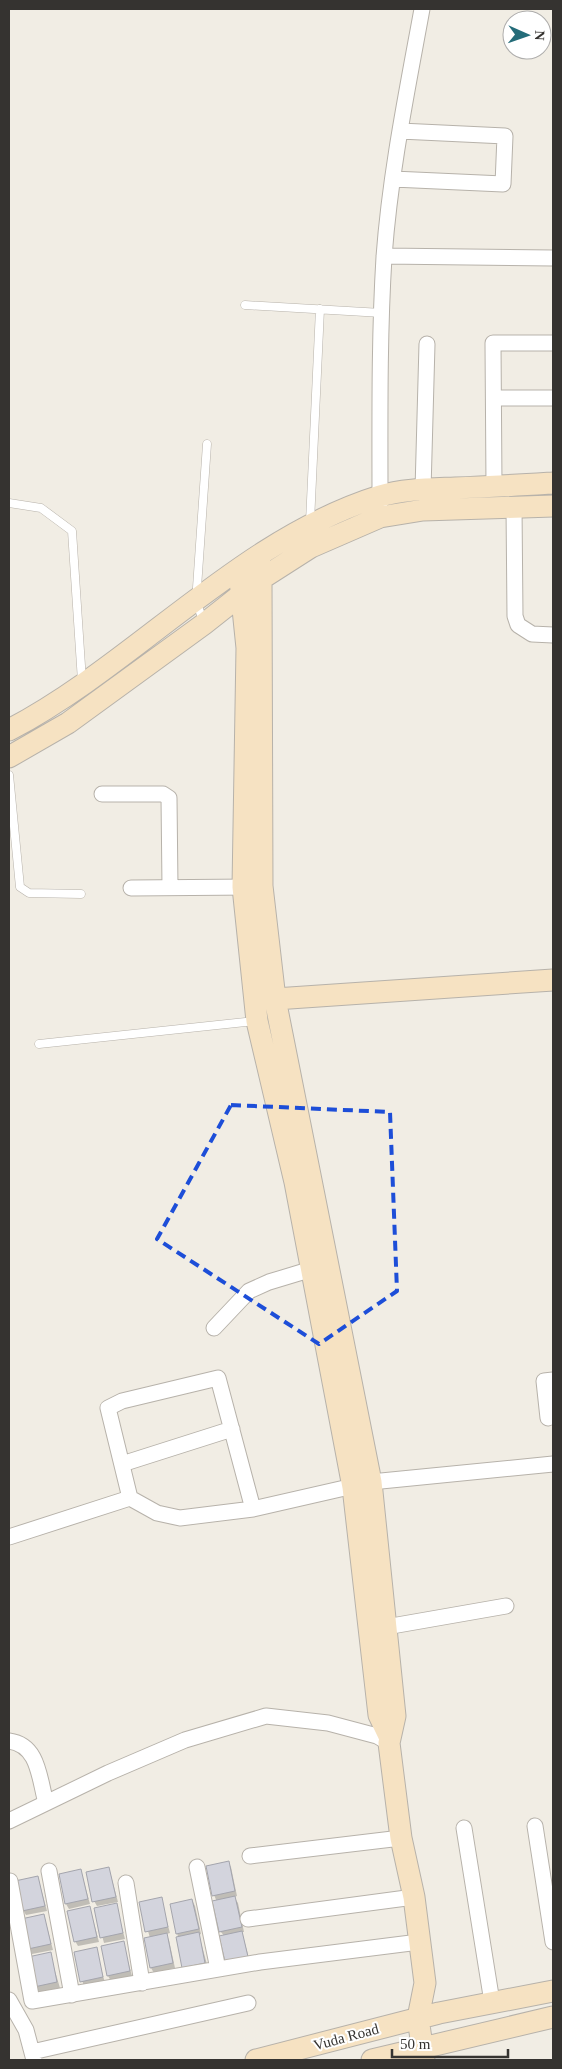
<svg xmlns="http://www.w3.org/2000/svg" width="562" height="2069" font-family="'Times New Roman',serif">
	<rect width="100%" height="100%" fill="#f1ede4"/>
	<path fill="#0003" d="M228,1862L231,1867L237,1896L234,1897L238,1903L244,1932H242L251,1966L220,1931L217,1902L214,1895Z
		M109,1868L118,1902L97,1906L94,1901Z
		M81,1871L90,1904L69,1909L66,1904Z
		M38,1877L47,1911L26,1915L23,1910Z
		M161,1899L170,1933L166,1934L169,1940L175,1968L154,1973L151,1968L150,1938L140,1903Z
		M192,1900L195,1906L201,1934L199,1935L208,1968L187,1972L177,1933Z
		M116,1905L125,1939L104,1943L95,1909Z
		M90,1908L99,1942L78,1946L75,1941Z
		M44,1915L53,1950L32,1954L29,1949Z
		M123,1942L132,1976L111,1981L108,1976Z
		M96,1949L105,1983L84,1987L75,1953Z
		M50,1954L60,1988L38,1992L35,1987Z"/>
	<path fill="#d3d4dd" stroke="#a4a5ad" d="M229,1861L235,1891L212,1896L206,1866Z
		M109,1867L116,1897L92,1902L86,1872Z
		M81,1869L88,1899L65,1904L59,1874Z
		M38,1876L45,1906L22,1911L15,1881Z
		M235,1896L242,1927L219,1932L212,1901Z
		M162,1897L168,1927L145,1932L139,1902Z
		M192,1899L199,1929L176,1934L170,1904Z
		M117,1903L123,1933L100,1938L94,1908Z
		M90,1906L97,1937L74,1942L67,1911Z
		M44,1914L51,1944L28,1949L21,1919Z
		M242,1931L249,1961L226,1966L219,1936Z
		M199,1932L205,1963L182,1968L176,1937Z
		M167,1933L173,1963L150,1968L144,1938Z
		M124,1941L130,1971L107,1976L101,1946Z
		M97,1947L103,1977L80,1982L74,1952Z
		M51,1952L57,1982L34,1987L28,1957Z"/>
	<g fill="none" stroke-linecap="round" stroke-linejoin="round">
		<g stroke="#b7b2aa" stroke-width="9">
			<path id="lane" d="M245,305L382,313
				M9,503L41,508L72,531L82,681
				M310,522L320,309
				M204,622L196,602L207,444
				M9,775L20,887L29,893L81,894
				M39,1044L255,1021"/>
		</g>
		<g stroke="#b7b2aa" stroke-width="17">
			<path id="street" d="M393,179L503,184L505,136L400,131
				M384,256L553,258
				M495,398H553
				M494,486L493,343H553
				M423,490L427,344
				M380,504C380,422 379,339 384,257C390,174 407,91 422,9
				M514,507L515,616L518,625L532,634L553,635
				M102,794H163L169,798L170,887
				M131,888L252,887
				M214,1328L249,1291L269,1282L312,1269
				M548,1418L544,1381L553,1380
				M122,1464L232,1429
				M130,1498L157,1513L180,1518L253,1509
				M9,1537L130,1498L108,1408L122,1401L218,1378L253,1509L371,1482L553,1464
				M386,1627L506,1606
				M9,1741C39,1745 39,1778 46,1803
				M9,1821L108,1773L185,1740L266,1716L328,1723L377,1736L389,1743
				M535,1826L553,1942
				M464,1828L492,2002
				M250,1856L401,1838
				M197,1867L218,1969
				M49,1871L72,1995
				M10,1881L32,2001L260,1962L419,1942
				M126,1883L142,1983
				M248,1919L414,1897
				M9,2000L26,2030L34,2060
				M32,2052L248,2003"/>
		</g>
		<g stroke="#b7b2aa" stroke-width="23">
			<path id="secondary" d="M259,556L261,579L262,886L275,999L371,1482L395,1716L389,1743L401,1838L414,1897L425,1983L418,2018L424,2060
				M239,570L247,648L243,887L257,1021L295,1182L353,1487L379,1715L389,1736
				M9,730C137,663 239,540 380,496C403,489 430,489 455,488C488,487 520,485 553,483
				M9,757L68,723L204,624L261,579L311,547L380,517L423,510L553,506
				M275,999L553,980
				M256,2060L439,2013L553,1991
				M372,2060L553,2017"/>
		</g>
		<use href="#lane" stroke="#fff" stroke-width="8"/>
		<use href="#street" stroke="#fff" stroke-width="15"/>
		<use href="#secondary" stroke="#f6e2c2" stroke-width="21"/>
	</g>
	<path fill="none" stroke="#1d4ed8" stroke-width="4" stroke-dasharray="10 6" stroke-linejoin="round" d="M231,1105L390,1112L397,1291L319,1344L157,1239Z"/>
	<g text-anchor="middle" stroke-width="4" stroke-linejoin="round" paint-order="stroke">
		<g font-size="15" fill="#353330" stroke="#fff">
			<text transform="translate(346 2037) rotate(-15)" y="5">Vuda Road</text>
		</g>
	</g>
	<rect width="562" height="2069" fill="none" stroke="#353330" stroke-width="20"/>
	<g transform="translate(527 35) rotate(92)"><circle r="24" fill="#ffffff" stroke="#aeadac"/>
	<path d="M0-4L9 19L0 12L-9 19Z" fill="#246c79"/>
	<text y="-8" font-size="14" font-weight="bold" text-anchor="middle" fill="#353330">N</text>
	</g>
	<path d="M392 2049v8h116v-8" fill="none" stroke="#353330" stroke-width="2.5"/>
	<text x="400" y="2049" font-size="15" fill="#353330" stroke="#ffffff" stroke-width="4" paint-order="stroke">50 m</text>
</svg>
